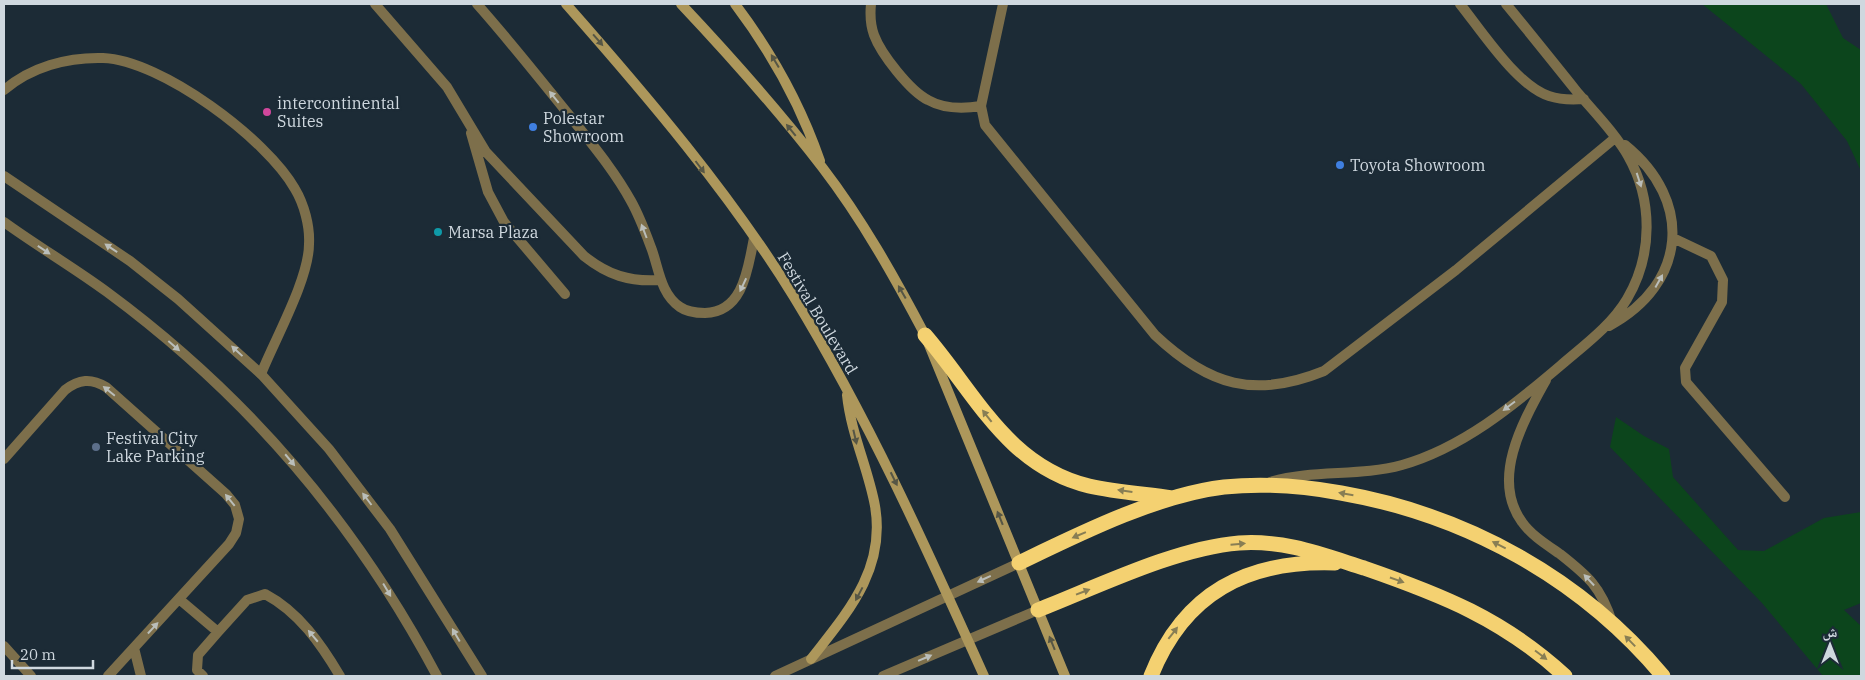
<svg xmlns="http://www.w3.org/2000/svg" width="1865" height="680" font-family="'IBM Plex Serif','Noto Naskh Arabic',serif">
	<rect width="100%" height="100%" fill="#1c2b36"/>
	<path fill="#0c451c" d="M1702,4H1826L1843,38L1861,50V171L1847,141L1801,84Z
		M1616,417L1644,436L1669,449L1673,477L1738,550L1764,551L1824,518L1861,512V603L1844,610L1861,626V676H1823L1762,603L1610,447Z"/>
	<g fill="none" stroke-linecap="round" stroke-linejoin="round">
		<path stroke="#7d6f4b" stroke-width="10" d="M375,4L447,87L486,152L584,256C608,275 629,282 660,280
			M477,4C509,40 539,78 569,115C591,143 614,170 631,201C640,217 646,234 652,250C659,270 661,294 680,307C687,312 697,313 705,313C744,312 748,267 754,238
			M871,4C870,14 870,24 874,35C881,54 910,91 928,100C944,109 963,109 981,106
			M1003,4L981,106L985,125L1155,335C1209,386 1255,399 1324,371L1456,270L1615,138
			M1460,4C1481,30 1517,86 1549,96C1561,100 1572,100 1584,99
			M4,90C31,67 67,57 103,58C161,60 267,139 295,189C304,204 310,226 309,244C309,279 275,339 261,374
			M471,133L488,192L504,222L565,294
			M1673,238L1711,256L1723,280L1722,302L1685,368L1686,382L1785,497
			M1609,326C1687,284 1694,201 1625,145
			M1546,380C1524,420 1490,478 1522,522C1531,535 1547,545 1560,554C1588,576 1601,587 1612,622
			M4,459L65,390C79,379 91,378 106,387L226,494L235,505L239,519L236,533L229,544L108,676
			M1270,482C1314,469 1359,477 1402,465C1462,448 1513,406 1560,366C1583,346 1611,326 1627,299C1653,255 1653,200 1628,156C1615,133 1595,113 1578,93C1554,63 1530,33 1506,4
			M179,599L218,632
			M4,646L31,676
			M134,648L141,676
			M203,676L197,670L198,655L218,632L247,600L265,594C299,612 321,644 340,676"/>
		<path stroke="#7d6f4b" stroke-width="10" d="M4,176L130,261L178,299L261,374L329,449L390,529L482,676
			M4,222C37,246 73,267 107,292C248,396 355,522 437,676
			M775,676L1019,563
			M883,676L1038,610"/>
		<path stroke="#ad975b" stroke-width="10" d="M566,4C647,96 729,192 794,297C868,418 926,547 984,676
			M681,4C730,56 778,110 822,167C862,219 895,278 925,335L1065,676
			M735,4C772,53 800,103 820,161
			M811,659C847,613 886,570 875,506C868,468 851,434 847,395"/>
		<path stroke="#f4d171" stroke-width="15" d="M925,335C976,394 1007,466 1089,486C1116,492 1145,494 1172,498
			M1019,563C1079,534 1157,495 1224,487C1263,483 1303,486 1341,493C1466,515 1581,578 1663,676
			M1038,610C1097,587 1176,548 1239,543C1285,540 1320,554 1364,568C1442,595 1503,619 1565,676
			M1151,676C1184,593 1247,560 1335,563"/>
	</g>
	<defs><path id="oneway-solid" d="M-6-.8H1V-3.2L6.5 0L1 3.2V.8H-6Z" transform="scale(1.25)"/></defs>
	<g fill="#565645">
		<use href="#oneway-solid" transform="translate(598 40) rotate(49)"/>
		<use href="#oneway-solid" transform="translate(775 61) rotate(-121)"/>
		<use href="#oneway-solid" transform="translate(791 130) rotate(-129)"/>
		<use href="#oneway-solid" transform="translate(700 167) rotate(53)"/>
		<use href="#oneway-solid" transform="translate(902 292) rotate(-120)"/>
		<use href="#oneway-solid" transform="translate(855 437) rotate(77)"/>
		<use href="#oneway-solid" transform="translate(894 479) rotate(64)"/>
		<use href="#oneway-solid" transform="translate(1000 518) rotate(-112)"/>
		<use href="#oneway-solid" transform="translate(859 594) rotate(118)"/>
		<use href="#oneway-solid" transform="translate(1052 643) rotate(-112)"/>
	</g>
	<g fill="#babeba">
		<use href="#oneway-solid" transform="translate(554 97) rotate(-129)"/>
		<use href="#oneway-solid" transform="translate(1639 180) rotate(72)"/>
		<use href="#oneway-solid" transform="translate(644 231) rotate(-111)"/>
		<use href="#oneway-solid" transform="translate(111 248) rotate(-146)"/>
		<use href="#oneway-solid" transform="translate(44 250) rotate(34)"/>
		<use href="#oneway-solid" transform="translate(1659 281) rotate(-61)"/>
		<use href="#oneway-solid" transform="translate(743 285) rotate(115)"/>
		<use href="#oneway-solid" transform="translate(174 346) rotate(41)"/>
		<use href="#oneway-solid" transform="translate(237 351) rotate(-137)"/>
		<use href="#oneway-solid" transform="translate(109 391) rotate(-141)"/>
		<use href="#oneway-solid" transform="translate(1509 406) rotate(143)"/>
		<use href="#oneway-solid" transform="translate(290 460) rotate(50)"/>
		<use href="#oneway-solid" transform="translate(367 499) rotate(-127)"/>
		<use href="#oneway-solid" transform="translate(230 500) rotate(-129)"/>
		<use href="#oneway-solid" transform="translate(984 579) rotate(155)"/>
		<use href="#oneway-solid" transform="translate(1589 580) rotate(-133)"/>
		<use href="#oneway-solid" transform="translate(387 590) rotate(59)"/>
		<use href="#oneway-solid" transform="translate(153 628) rotate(-47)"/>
		<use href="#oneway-solid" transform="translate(456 635) rotate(-120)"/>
		<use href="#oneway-solid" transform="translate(313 636) rotate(-130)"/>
		<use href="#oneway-solid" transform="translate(925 658) rotate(-23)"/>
	</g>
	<g fill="#887e54">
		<use href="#oneway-solid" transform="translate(987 416) rotate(-128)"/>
		<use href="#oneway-solid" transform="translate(1125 491) rotate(-172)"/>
		<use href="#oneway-solid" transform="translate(1346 494) rotate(-170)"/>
		<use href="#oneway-solid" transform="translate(1079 535) rotate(157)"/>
		<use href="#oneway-solid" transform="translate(1238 544) rotate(-5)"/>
		<use href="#oneway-solid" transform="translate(1499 545) rotate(-153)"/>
		<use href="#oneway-solid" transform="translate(1397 580) rotate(19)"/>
		<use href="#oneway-solid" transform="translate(1083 592) rotate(-21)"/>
		<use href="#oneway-solid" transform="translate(1173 633) rotate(-52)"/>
		<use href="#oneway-solid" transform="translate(1630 641) rotate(-134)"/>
		<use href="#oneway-solid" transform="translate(1541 655) rotate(37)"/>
	</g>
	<circle fill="#d1479c" stroke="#1c2b36" stroke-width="2" cx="267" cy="112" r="5"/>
	<g fill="#3f7fe0" stroke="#1c2b36" stroke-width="2">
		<circle cx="533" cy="127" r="5"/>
		<circle cx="1340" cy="165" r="5"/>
	</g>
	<circle fill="#0f9aa8" stroke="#1c2b36" stroke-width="2" cx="438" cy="232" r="5"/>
	<circle fill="#5c6f8a" stroke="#1c2b36" stroke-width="2" cx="96" cy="447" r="5"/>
	<g text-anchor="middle" stroke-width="4.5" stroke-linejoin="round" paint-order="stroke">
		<g font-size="16" fill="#cfd8df" stroke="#1c2b36" text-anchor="start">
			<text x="277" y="109">intercontinental<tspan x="277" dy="18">Suites</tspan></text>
			<text x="543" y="124">Polestar<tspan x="543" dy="18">Showroom</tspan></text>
			<text x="1350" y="171">Toyota Showroom</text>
			<text x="448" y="238">Marsa Plaza</text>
			<text x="106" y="444">Festival City<tspan x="106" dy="18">Lake Parking</tspan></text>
		</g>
		<g font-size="16" fill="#cfd8df" stroke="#1c2b36">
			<text transform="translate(818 313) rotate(59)" y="6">Festival Boulevard</text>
		</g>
	</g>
	<rect width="1865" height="680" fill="none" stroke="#cfd8df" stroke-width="10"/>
	<g transform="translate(1830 645)" stroke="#1c2b36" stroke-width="4" paint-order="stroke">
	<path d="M0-4L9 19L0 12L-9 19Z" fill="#cfd8df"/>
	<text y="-8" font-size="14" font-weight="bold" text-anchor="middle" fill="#cfd8df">ش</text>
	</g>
	<path d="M12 660v8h81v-8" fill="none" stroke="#cfd8df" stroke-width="2.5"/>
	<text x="20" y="660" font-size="15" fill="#cfd8df" stroke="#1c2b36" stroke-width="4" paint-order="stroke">20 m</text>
</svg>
